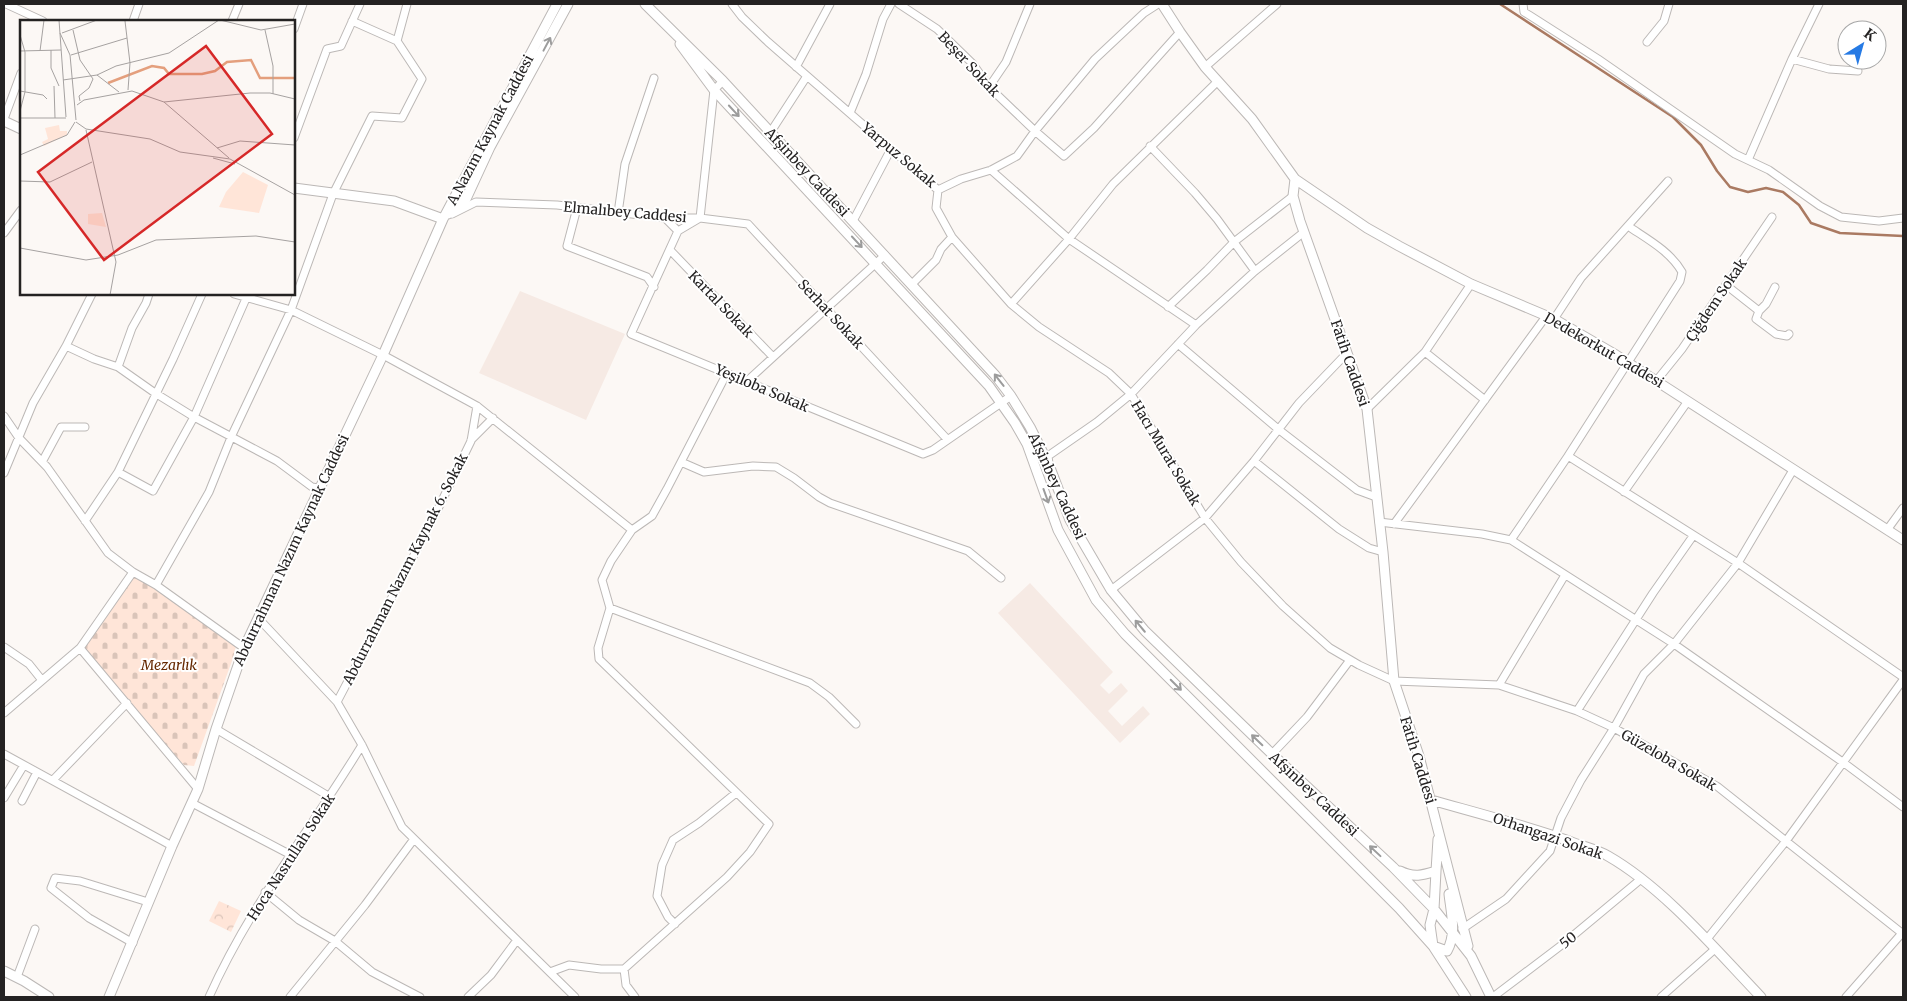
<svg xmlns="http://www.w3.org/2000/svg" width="1907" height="1001" font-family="Merriweather,serif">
	<defs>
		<pattern id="cemetery-stones" width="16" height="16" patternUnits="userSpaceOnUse" patternTransform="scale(1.25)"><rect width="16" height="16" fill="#ffe5d8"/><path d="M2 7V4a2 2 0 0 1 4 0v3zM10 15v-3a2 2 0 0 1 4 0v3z" fill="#dac4b9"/></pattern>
		<pattern id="park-crowns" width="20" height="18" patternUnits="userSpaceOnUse" patternTransform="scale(1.25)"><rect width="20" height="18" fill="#ffe5d8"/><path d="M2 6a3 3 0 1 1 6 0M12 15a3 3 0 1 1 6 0" fill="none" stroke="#dac4b9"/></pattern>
	</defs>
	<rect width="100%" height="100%" fill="#fcf8f5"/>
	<path fill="#f6eae4" d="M520,291L625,334L586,420L479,373Z
		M1030,583L1113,672L1100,685L1109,694L1121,683L1128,691L1108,711L1122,726L1143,706L1150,714L1120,743L998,613Z"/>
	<path fill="url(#cemetery-stones)" d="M133,572L236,646L233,658L194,766L184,765L80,648Z"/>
	<path fill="url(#park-crowns)" d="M219,901L241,911L231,932L209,921Z"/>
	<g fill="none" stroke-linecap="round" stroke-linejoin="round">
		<path stroke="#aa7a62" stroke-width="2.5" d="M1500,4L1673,117L1701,145L1717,171L1730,187L1748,192L1766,188L1783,192L1799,205L1811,223L1840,233L1903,236"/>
		<g stroke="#bcb8b6" stroke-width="9">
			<path id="street" d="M6,4L43,21
				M732,4L742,17L768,42L938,190L961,179L991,170L1017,156L1035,131L1095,59L1144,13L1158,4
				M899,4L937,29L973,64L989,87L1035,131L1064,156L1094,128L1180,32
				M1523,4L1524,12L1529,15L1598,59L1735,154L1769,170L1820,206L1841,217L1879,221L1903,218
				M1819,4L1792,59L1829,69L1858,71
				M133,21L139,4
				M232,21L239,4
				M352,21L397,41
				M294,29L303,4
				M1647,42L1664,21L1669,4
				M796,67L830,4
				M1205,67L1277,4
				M989,87L1006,62L1030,4
				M850,113L866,74L883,19L891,4
				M4,119L21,73
				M770,133L807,76
				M294,138L327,49L341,46L360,4
				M1150,146L1195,193L1217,219L1255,271
				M1748,160L1792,59
				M991,170L1069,239L1196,325
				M938,190L936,208L952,237L1011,304L1039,327L1109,373L1131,394L1205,518L1241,562L1283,606L1330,648L1359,665L1394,681L1499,685L1577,711L1614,728L1718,787L1903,934
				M577,208L567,246L647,277L654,287
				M618,213L625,164L654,78
				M452,214L476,202L557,205L665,218H700L714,90L723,81
				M665,218L678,231
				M853,221L891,149
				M4,233L21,210
				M670,250L773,357
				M912,284L936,260L941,249L952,237
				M1726,285L1759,311L1756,319L1776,334L1787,336L1789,334
				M234,294L291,310L383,355L477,406L632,530
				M1011,304L1069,239L1113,184L1217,82
				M1168,307L1207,270L1234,242L1293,196
				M1759,311L1766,304L1775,287
				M1554,319L1581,278L1668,181
				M1178,344L1278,429L1357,490L1376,497
				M66,346L94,359L118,367L155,393L194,417L277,461L312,487L318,488
				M1425,352L1485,400
				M118,367L132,328L146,303L149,294
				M1657,380L1682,349L1772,217
				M746,382L885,255
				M1367,409L1425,352L1471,284
				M4,416L19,438L47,467L108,553L133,572L156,585L244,648
				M947,439L748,224L700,218L678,231L631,334L923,454L933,450L1011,396
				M471,440L493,418
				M1568,456L1738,563L1903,677
				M1254,461L1339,529L1369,548L1383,552
				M42,462L61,427H85
				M681,462L704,472L753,466L776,467L794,478L819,497L830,503L968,551L1001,578
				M1049,464L1048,456L1097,422L1131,394L1196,325L1255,271L1304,232
				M118,472L153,491L194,417L248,294
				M4,473L33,403L66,346L92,294
				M1624,492L1688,401
				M85,521L118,472L173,359L202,294
				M1379,522L1482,534L1511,540L1674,644L1844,763L1903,807
				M1394,524L1547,315
				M1887,530L1903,508
				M1511,540L1568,456L1680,281L1682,272C1670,251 1647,239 1628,226
				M156,585L209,492L232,435L291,310L333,194L372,116L402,118L422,79L397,41L407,4
				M1111,590L1205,518L1254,461L1299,403L1347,353
				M610,608L810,683L829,697L856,724
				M259,619L337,702L362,745L402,827L575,997
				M4,647L29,664L41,679
				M80,648L198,789
				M1499,685L1565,575
				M337,702L433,519L471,441L477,406
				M1577,711L1653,593L1693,536
				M4,713L80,648L133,572
				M216,729L330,797
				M4,754L172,846
				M1272,754L1307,717L1350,660
				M53,780L127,703
				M4,798L24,765
				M22,801L37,772
				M192,803L291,855
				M265,892L299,920L335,941L372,972L420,997
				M675,924L668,917L657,896L662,865L673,840L699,823L736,793
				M1462,929L1506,899L1550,851L1561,818L1581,780L1614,728L1644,674L1674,644L1738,563L1793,470
				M1707,939L1786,841L1903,680
				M133,943L89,918L51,888L55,878L80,881L148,902
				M624,969L626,985L635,997
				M550,972L569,965L601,969H624L727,877L750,852L769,824L599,659L598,648L610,608L602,580L611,561L632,530L652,516L667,489L727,373
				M17,977L35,929
				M209,997C249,907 311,829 362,745
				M290,997L365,905L414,839
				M468,997L491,975L517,940
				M1493,997L1563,944L1641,879
				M1661,997L1715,949
				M1846,997L1903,932"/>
		</g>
		<g stroke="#bcb8b6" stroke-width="11">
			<path id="secondary" d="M645,4L723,81L995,375L1011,396L1030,427L1049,465L1070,520L1111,590L1145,631L1272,754L1393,867L1434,909L1471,956L1491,997
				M1162,4L1180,32L1205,67L1252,119L1295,179L1293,196L1300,221L1367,409L1383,552L1394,681L1419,756L1468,946
				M680,44L714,90L989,386L1015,423L1027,444L1058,530L1096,600L1125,634L1399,908L1433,946L1466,997
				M4,121L21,129
				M1295,179L1367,228L1399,246L1471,284L1554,319L1616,355L1903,540
				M294,188L394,201L443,219
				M448,214L466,199L490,147L568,4
				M1431,800C1477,813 1524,825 1569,841C1581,846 1596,849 1608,856C1664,888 1716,950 1761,997
				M1400,871C1414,878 1423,875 1436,871L1438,839
				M1436,871L1434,909L1430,925L1433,946L1447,951C1457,933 1451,913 1449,894
				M4,971L24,981L49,997
				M109,997L172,846L198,789L216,729L244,648L383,355L443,219L557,4"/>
		</g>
		<use href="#street" stroke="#fff" stroke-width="7"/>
		<use href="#secondary" stroke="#fff" stroke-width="9"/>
	</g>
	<defs><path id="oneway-shaft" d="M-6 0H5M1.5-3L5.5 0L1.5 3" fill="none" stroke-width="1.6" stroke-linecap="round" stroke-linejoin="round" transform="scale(1.25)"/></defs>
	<g stroke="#9c9c9c">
		<use href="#oneway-shaft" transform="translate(547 44) rotate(-62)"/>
		<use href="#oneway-shaft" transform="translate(734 111) rotate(47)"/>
		<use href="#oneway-shaft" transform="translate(857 242) rotate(47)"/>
		<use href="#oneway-shaft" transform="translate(999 380) rotate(-128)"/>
		<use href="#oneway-shaft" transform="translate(1046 496) rotate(70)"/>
		<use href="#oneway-shaft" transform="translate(1140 626) rotate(-130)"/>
		<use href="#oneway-shaft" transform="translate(1176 685) rotate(45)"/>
		<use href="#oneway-shaft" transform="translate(1257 740) rotate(-136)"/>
		<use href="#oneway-shaft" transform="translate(1375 851) rotate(-137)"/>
	</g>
	<g text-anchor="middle" stroke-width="4" stroke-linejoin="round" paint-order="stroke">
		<g font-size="14" fill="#242222" stroke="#fff">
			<text transform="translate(969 64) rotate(47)" y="5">Beşer Sokak</text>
			<text transform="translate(490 130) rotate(-62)" y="5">A.Nazım Kaynak Caddesi</text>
			<text transform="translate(899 155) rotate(40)" y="5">Yarpuz Sokak</text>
			<text transform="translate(807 172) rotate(47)" y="5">Afşinbey Caddesi</text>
			<text transform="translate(625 212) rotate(5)" y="5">Elmalıbey Caddesi</text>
			<text transform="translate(1716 300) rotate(-56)" y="5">Çiğdem Sokak</text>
			<text transform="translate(721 304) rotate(46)" y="5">Kartal Sokak</text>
			<text transform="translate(831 314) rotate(47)" y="5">Serhat Sokak</text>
			<text transform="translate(1604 350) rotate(30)" y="5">Dedekorkut Caddesi</text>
			<text transform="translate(1350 363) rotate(71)" y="5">Fatih Caddesi</text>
			<text transform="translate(762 388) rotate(23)" y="5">Yeşiloba Sokak</text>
			<text transform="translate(1166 453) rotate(59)" y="5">Hacı Murat Sokak</text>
			<text transform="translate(1057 486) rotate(65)" y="5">Afşinbey Caddesi</text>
			<text transform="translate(291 550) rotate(-65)" y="5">Abdurrahman Nazım Kaynak Caddesi</text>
			<text transform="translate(405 569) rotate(-63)" y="5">Abdurrahman Nazım Kaynak 6. Sokak</text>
			<text transform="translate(1418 760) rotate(73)" y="5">Fatih Caddesi</text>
			<text transform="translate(1669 760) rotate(30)" y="5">Güzeloba Sokak</text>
			<text transform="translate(1314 794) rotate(43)" y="5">Afşinbey Caddesi</text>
			<text transform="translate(1548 836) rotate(19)" y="5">Orhangazi Sokak</text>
			<text transform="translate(291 857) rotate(-57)" y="5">Hoca Nasrullah Sokak</text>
			<text transform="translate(1568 940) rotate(-38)" y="5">50</text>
		</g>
		<g font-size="14" font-style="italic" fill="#652800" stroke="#fff">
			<text x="169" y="670">Mezarlık</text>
		</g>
	</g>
	<g transform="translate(20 20)">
		<rect width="275" height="275" fill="#fcf8f5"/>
		<path d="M82,193L86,207L68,204V194Z" fill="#ffe5d8"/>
		<path d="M39,105L40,111H47V115L24,126L22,122L28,119L25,108ZM223,152L248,165L239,193L199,187L206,172Z" fill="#ffe5d8"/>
		<path fill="none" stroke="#e49f7d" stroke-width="2.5" d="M88,63L132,46L144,48L149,54H182L195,51L207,42L231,40L240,58H275"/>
		<path fill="none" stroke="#a6a2a1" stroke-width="1" d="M39,0L46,97M200,0L241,10L275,4M105,1L110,43L108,70M53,10L60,40L73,59L69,68L59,76L60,81M245,10L253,46V74M40,13L50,35L56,100M42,13L77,0M0,15L5,32V72L0,91M31,30V48L39,66M0,31L41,30M20,31L24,0M51,35L107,18M77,55L99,72M43,60L77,55L96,46L149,33L199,0M34,66L35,98M0,71L23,75L27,79M144,82L230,73H250L275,79M57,85L64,80L112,71L144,82L209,138M1,98H46M56,102L66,109L130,119L160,132L210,139L275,175M66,110L96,242L90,275M197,128L220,121L275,125M0,135L47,115L55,102M193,138L215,144M0,161L30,162L72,142M0,228L66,240L98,235L136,220L236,216L275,222"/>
		<path fill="#d62828" fill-opacity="0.15" stroke="#d62828" stroke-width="2.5" d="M186,26L252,114L84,240L18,152Z"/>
		<rect width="275" height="275" fill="none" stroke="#242222" stroke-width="2.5"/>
	</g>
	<rect width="1907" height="1001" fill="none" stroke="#242222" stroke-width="10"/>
	<g transform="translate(1862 45) rotate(37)"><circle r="24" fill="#ffffff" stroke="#a7a7a7"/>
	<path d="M0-4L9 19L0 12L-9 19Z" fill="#267ae4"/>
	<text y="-8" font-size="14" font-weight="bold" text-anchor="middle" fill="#242222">K</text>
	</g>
</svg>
